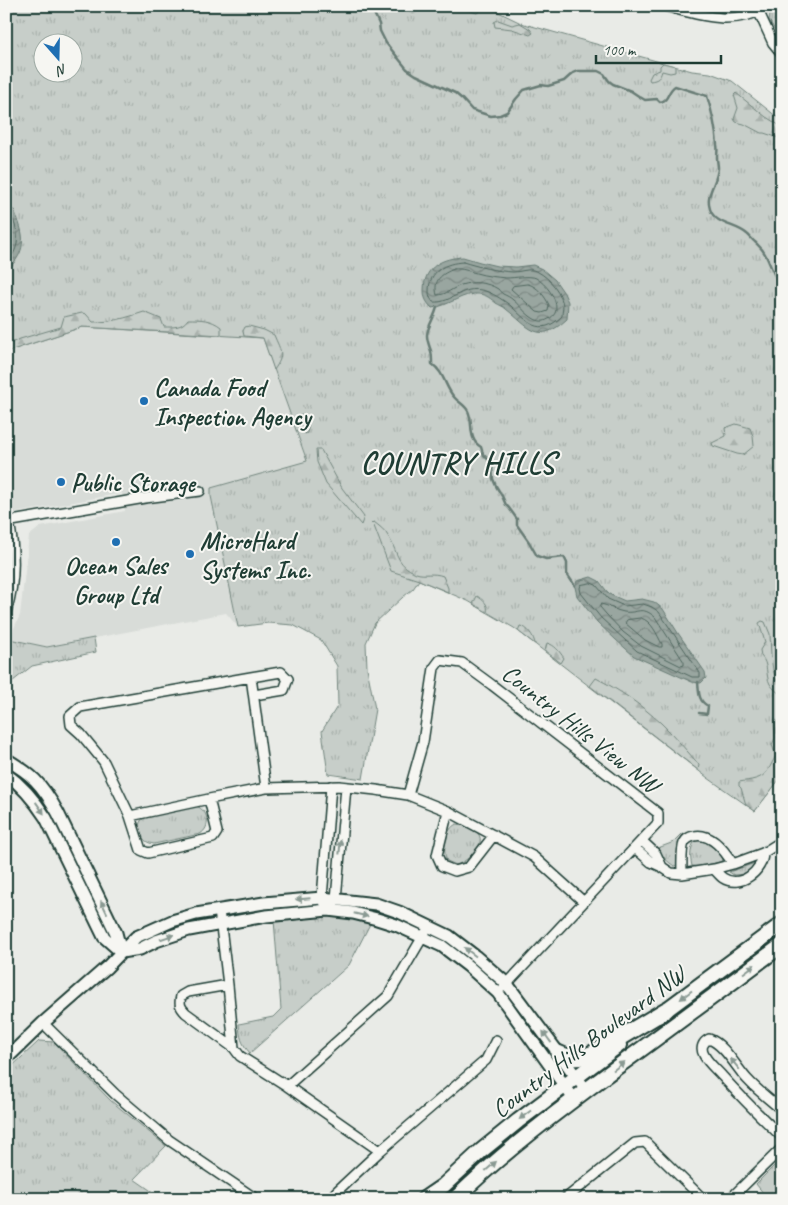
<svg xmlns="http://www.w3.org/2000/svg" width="788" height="1205" font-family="Caveat,sans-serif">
	<defs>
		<pattern id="grass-tufts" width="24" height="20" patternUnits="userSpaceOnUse" patternTransform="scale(1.25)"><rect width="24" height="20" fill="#c7cec9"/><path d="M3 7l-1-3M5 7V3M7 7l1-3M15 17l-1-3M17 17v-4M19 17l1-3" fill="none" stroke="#aab2ad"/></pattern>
		<pattern id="forest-firs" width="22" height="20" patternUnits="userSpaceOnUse" patternTransform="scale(1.25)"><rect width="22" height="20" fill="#c7cec9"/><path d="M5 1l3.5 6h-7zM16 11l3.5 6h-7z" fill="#aab2ad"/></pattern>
		<pattern id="water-waves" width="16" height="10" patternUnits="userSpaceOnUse" patternTransform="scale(1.25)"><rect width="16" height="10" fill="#99a6a0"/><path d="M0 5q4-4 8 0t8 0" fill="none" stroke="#7c8883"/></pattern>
	</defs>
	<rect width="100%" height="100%" fill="#e9ebe7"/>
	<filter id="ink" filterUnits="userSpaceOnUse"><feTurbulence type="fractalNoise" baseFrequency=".02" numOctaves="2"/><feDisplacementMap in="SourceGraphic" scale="10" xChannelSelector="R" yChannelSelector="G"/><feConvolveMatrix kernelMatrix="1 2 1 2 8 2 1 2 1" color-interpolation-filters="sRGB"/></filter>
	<g filter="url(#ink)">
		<path fill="#d8dcd8" d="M82,327L263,337L307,462L211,488V496L238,627L226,613L47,647L9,639L20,615L29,536L40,527L125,511L122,493L6,515V352Z"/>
		<path fill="url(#grass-tufts)" stroke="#73867e" fill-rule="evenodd" d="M6,6H486L521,23L692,71L710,73L732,81L782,121V776L755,811L708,778L514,628L468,601L419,580L413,589L403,597L375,623L366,643L367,668L375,709L363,779L328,774L322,731L338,705L337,666L321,640L293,625L268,623L238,627L211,496V488L307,461L263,338L82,327L6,352ZM42,42H72V72H42Z
			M780,6H782V42L769,20L770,14Z
			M94,638L96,652L32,666L8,685L6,691V650L9,639L47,647Z
			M196,806C208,810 212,827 200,834L154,844C148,843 144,841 141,835C138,829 138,821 145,817C148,816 153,815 156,814C169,811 182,808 196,806Z
			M457,824C462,825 467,827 472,829C493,839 469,861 456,865L447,861C442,851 445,828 457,824Z
			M683,833L686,834L680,844L678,865L674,866C667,861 662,857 658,848L674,842Z
			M700,840C710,844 722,849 723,861L700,867L692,866C690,858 690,850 694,842Z
			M755,863L756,866L745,874L734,875L729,872Z
			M305,916L340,917L371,922L349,965L250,1053C241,1043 240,1037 239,1024L273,1017L281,1009L274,920Z
			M39,1041L54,1042L110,1100L166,1146L134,1179L163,1199H6V1072Z
			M782,1158V1199H768L756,1184Z"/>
		<path fill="url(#forest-firs)" stroke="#73867e" d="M404,6H422V10L412,14Z
			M454,6H477L481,10L477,13Z
			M498,20L512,25L520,23L530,29L533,33L530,35L512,29L495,27L494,22Z
			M663,63L675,66V72L670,73L662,71C660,78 658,80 650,81L649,79L652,73L660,70V66Z
			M736,93L766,117L782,127V139L764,133H761L744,124L736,122L734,119L738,108L734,95Z
			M144,312L161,319L164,327C173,327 182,328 188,319C200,319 211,319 221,327V335L82,327L6,352V345L20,339L61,327L64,317L82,313L86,314L93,322C113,322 125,318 144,312Z
			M249,326L264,330L274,335C281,352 285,354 274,370L263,338L244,336L243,331L245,327Z
			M297,415H302C308,421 310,424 307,433L305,434C300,428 297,422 297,415Z
			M736,424L750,428L753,436L754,446L743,455L737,454L713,446L712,443L726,436L725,428Z
			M316,450H321L342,488L364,517L361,525L326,484L317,462Z
			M374,522C379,526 385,530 388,536C398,551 395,564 416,573C424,576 433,572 443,576L448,588V592L419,580L391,571L374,526L371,523Z
			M477,596C483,600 489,604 487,612L473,604Z
			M762,621L765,622L770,634L771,656L773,670L776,679L782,687V696C778,692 773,689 770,684C765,675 769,664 761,656L760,650L765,642L759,623Z
			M520,626C528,627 534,637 535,644L518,631Z
			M547,643C555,645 559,651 564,658L561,663L545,651Z
			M596,678C620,690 641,705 661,723C673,734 684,748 695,760L699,765L698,770L590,686Z
			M776,720L779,722L782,776L755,811L746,805L741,788L739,786V782C750,780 762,780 768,770C771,766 773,760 776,756L772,745L775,738L774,724Z"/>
		<path fill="url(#water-waves)" stroke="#687c75" d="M6,207L14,210C21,227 28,243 16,260C13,265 9,267 6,273Z
			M463,257L480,262L497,266L516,267L533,265L542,269L555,280L564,293L568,302L567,319C538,346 529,327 506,309C503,306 499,305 496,303C491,299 487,295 479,294C464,292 449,306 432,308C426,302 424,298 424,290C424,266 443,258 463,257Z
			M591,577L599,581L609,594L625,601L642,599L654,602L663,609L678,633L705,672L706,678L701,683L692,682L634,656L616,640L597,622L577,596L575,587L577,581Z"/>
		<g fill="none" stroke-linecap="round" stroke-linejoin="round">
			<path stroke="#50675f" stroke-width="1" d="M6,212C12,215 13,220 15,225C20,241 17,252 6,263
				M463,262C479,267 496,271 513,272C520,272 526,269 533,270C545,273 559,289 562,301C564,306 562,311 562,316C540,338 528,322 511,306C506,302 494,294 488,292C463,282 453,304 433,302C430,298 429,296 429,291C429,271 445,263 463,262Z
				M454,269C462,268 468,271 476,273C486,276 496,277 506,278C514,278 530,275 536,278C546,284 557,298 556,309C556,315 550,319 544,321C532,323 521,306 513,300C510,297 507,296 503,294C501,293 500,291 498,289C487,282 473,281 461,285C453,288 446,295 437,295C433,280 441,274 454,269Z
				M528,284C537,286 545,296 549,305L548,311L542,313L537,312L511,289L513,286Z
				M591,583L596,585L608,599L624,606L643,604L652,607L659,612L700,673V677H692L637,651L601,618L581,593L580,588L581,585Z
				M601,604C608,605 616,611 624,612C638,614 641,605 655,617L684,662V665L681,666L641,646L623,632L606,614L600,607Z
				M641,618C652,621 657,635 662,644V647H659L645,640L625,623L627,620Z"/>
			<path stroke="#687c75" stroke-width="2.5" d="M367,6L373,11L379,24L380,31L386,43L407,69L416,75L455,93L462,99L472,110L491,116L500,115L507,112L516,99L524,90L541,85L548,86L564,81L573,73L578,71H598L604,74L609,81L613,84L631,91L640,97L645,100L657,99L660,102C669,101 667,91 675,86L707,96C712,112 716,129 717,145C718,149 717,153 717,157C717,161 718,165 718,168C717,184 705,193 710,209C715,225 736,224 747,234C750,236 752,240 755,242C759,246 762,248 765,254C771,265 774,278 782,288
				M437,307C435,317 428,325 427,335C427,341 429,345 431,351C432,355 432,360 432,364C444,372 445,387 454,397C458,402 465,405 468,411C474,423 467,439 481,447L483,454L492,464L493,479L496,486L502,496L506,505L509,508L517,519V525L529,542L537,556L546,559L564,557L567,563V574L575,586
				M698,682C699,692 698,701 708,706L707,714L699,713"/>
			<g stroke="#1f3d34" stroke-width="12">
				<path id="minor" d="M664,6C703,16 733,27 770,6
					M756,6L773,43L782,54
					M6,522L145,498L200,491
					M6,612C15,583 15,551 9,522
					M251,677L281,672L288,679L284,690L254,695
					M408,795L423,742L434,668L440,660L462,663L492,685L658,813V823L504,987
					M209,799L217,832L213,838L148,853L141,850L130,816L104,762L81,734L71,725L70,716L80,707L251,677L266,788
					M448,811L437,855L442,866L455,871L469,867L494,835
					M130,816L209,799L266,788L339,786L376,790L408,795L448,811L534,857L584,902
					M642,841L656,854L662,867
					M635,848L651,862L662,867L671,873L682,874L714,869L733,864L763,853L782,841
					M714,869C717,872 720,876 723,878C740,889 763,871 763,853
					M682,874C682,866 681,850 684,843C686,839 689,837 694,836C711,832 725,851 733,864
					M324,902L322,898L331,786
					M332,905L336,899L346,787
					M219,910L228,985L234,1048L240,1056L287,1086L380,1151L336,1192L330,1199
					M228,985L188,992L181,996C179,1004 180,1007 186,1013L234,1048
					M43,1023L115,1094L169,1140L256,1199
					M287,1086L388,996L425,933
					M782,1110C770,1100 757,1090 747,1079C736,1067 724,1044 709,1039C703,1042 700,1048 704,1055C708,1063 716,1069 722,1076C741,1097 761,1117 782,1137
					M380,1151L486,1060L496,1040
					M565,1199L635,1143L645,1142L703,1199
					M730,1199L782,1148"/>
			</g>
			<g stroke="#1f3d34" stroke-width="15">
				<path id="tertiary" d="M6,759C16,765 27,772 35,780C45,790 52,802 58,813L116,933L121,952
					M6,774C23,786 35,801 46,818L104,937L121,952
					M121,952L140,949L156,941L189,930L266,916L328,910L353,913L377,919L396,925L442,946L468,966L498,993L574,1099
					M6,1059L43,1023L107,967L136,937L172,921L196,914L264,903L322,898L376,904L399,912L449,936L475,956L507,984L586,1090"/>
			</g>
			<g stroke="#1f3d34" stroke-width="18">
				<path id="secondary" d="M658,1016L782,924
					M424,1199L443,1186L481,1151L518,1121L619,1045
					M455,1199C505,1150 561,1109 617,1067C672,1027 727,986 782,945"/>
			</g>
			<g stroke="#1f3d34" stroke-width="19">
				<path id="primary" d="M558,1053C575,1061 580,1058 596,1052L666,1010"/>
			</g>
			<use href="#minor" stroke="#f6f6f2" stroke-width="9"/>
			<use href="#tertiary" stroke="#f6f6f2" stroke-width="11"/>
			<use href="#secondary" stroke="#f6f6f2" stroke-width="14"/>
			<use href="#primary" stroke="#f6f6f2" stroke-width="15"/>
		</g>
		<defs><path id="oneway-solid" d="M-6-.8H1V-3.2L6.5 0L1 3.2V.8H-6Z" transform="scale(1.25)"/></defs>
		<g fill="#8a9a93">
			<use href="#oneway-solid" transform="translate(40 808) rotate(55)"/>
			<use href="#oneway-solid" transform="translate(340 847) rotate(-85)"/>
			<use href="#oneway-solid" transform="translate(303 899) rotate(175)"/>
			<use href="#oneway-solid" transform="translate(104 907) rotate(-116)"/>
			<use href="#oneway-solid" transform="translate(361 915) rotate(13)"/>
			<use href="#oneway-solid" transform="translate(167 937) rotate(-19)"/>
			<use href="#oneway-solid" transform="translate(470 952) rotate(-143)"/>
			<use href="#oneway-solid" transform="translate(749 969) rotate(-37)"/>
			<use href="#oneway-solid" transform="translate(686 995) rotate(143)"/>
			<use href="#oneway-solid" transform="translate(547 1037) rotate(-126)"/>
			<use href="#oneway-solid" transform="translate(735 1064) rotate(-129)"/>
			<use href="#oneway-solid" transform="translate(619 1066) rotate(-37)"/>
			<use href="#oneway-solid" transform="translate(525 1115) rotate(143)"/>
			<use href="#oneway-solid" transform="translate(491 1166) rotate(-41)"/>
		</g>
	</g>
	<g fill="#1f6fb2" stroke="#f6f6f2" stroke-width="2">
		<circle cx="144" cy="401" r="5"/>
		<circle cx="61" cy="482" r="5"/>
		<circle cx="116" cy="542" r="5"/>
		<circle cx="190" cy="554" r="5"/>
	</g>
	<g text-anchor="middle" stroke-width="4" stroke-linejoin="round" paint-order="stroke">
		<g font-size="25" font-weight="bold" fill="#1f3d34" stroke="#f6f6f2" text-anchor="start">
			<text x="154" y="396">Canada Food<tspan x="154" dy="29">Inspection Agency</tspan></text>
			<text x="71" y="491">Public Storage</text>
			<text x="200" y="549">MicroHard<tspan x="200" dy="29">Systems Inc.</tspan></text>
			<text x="116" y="574" text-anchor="middle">Ocean Sales<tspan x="116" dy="29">Group Ltd</tspan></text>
		</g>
		<g font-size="25" fill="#1f3d34" stroke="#f6f6f2">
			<text transform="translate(581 728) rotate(38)" y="9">Country Hills View NW</text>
			<text transform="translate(588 1041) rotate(-37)" y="9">Country Hills Boulevard NW</text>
		</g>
		<g font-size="30" font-weight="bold" letter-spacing="1" fill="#1f3d34" stroke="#f6f6f2">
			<text x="458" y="473">COUNTRY HILLS</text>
		</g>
	</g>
	<rect width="788" height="1205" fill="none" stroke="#f6f6f2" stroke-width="25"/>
	<rect x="12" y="12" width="763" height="1180" fill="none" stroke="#1f3d34" stroke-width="2" filter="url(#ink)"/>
	<g transform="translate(58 58) rotate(160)"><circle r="24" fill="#f6f6f2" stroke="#a0aca6"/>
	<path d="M0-4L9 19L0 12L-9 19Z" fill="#1f6fb2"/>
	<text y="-8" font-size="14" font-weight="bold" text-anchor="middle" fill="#1f3d34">N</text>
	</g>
	<path d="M596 55v8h125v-8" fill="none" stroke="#1f3d34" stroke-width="2.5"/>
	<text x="603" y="55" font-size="15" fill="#1f3d34" stroke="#f6f6f2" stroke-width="4" paint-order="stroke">100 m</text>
</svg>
